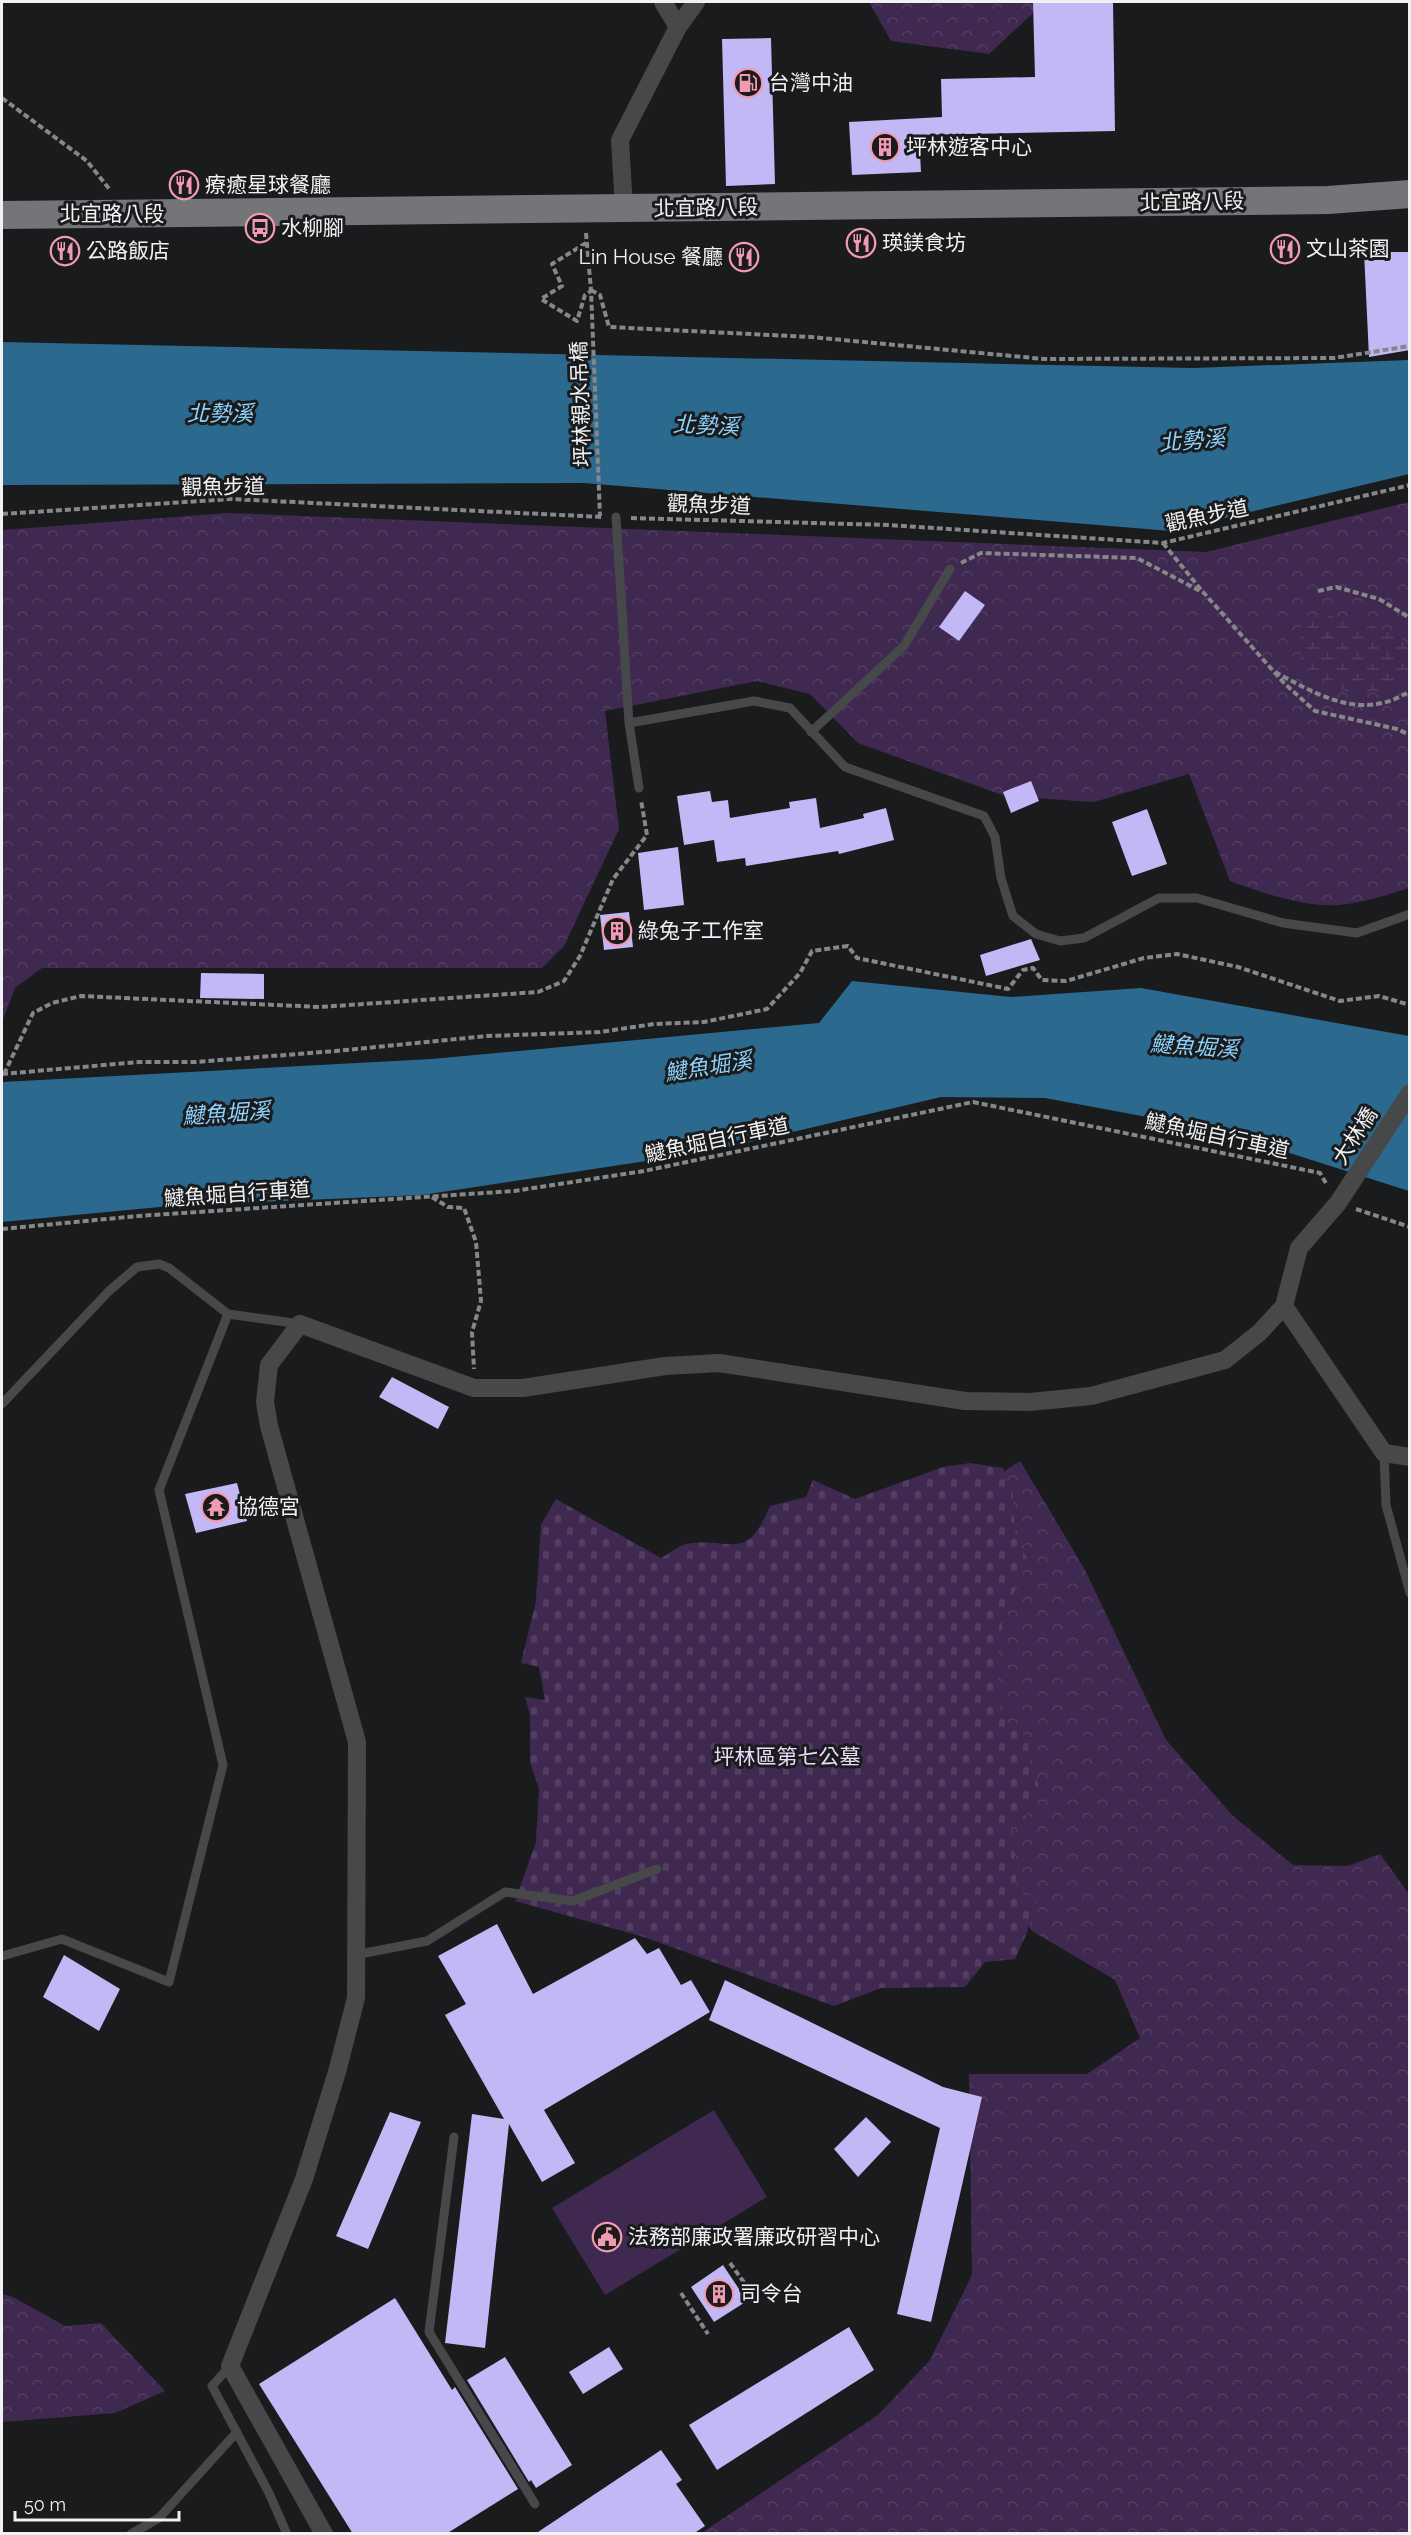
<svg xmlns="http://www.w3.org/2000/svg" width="1411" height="2535" font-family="Raleway,'Noto Sans TC',sans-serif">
	<defs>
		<pattern id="forest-crowns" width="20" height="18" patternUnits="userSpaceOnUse" patternTransform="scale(1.5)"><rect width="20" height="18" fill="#402951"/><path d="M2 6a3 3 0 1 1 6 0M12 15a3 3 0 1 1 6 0" fill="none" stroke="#533e62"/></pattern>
		<pattern id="wetland-marsh" width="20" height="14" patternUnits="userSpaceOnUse" patternTransform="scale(1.5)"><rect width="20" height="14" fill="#402951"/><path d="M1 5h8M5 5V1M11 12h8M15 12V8" fill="none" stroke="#533e62"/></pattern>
		<pattern id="cemetery-stones" width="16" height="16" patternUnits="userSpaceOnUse" patternTransform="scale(1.5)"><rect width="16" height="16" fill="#402951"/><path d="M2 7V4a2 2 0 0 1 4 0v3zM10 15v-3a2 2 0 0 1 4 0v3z" fill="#533e62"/></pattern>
	</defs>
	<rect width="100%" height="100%" fill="#1a1b1d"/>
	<path fill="#402951" d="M714,2110L767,2197L605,2295L552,2208Z"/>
	<path fill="url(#forest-crowns)" d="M869,2H1045L989,54L891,41Z
		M1409,502V888C1386,895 1363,903 1338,905C1306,908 1260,892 1230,881L1189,774L1094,802L1005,796L858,743L810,694L757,681L605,711L619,829L564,946L542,968H42L15,988L2,1022V530L228,513L1206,552Z
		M1020,1461L1084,1568L1166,1740L1233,1816L1293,1865L1347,1866L1380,1854L1409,1894V2533L700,2534L878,2415L930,2360L972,2275L969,2074H1087L1140,2038L1115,1980L1032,1931L972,1847L991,1480Z
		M2,2294L13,2297L65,2326L101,2323L165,2391L115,2413L2,2422Z"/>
	<path fill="url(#wetland-marsh)" d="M1330,616C1359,618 1381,629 1406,641L1409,660L1405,673L1382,692L1356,694L1330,686L1301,662V626Z"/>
	<path fill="url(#cemetery-stones)" d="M970,1463L1003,1468L1013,1496L1015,1537L1028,1560C1023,1579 1012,1593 1006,1611C995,1644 997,1684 1001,1717L1027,1738L1031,1766L1041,1792L1025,1818L1012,1830L1017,1890L1037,1898L1026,1935L1015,1959L985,1962L965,1987L881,1988L834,2006L644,1937L515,1901L536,1842L539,1789L530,1762V1715L525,1697L545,1700L539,1667L521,1663L536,1601L541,1525L556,1499L661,1558C669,1554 678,1546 686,1544C732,1536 745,1565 770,1506L806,1497L813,1480L855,1499L943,1467Z"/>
	<path fill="#2b6a8e" d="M2,342L1193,368L1409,360V474L1171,531L584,483L2,485Z
		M852,981L1011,997L1141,988L1409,1036V1191L1217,1130L1045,1098L941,1097L712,1151L422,1195L170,1206L2,1222V1082L432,1059L819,1023Z"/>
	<path fill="#c1b8f5" d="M1033,2H1113L1115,131L919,135L921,172L852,175L849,122L942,117L941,79L1035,77Z
		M771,38L775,184L726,186L722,39Z
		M1364,252H1410V350L1369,357Z
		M965,591L985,605L959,641L939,627Z
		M1031,781L1039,801L1011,813L1003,792Z
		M710,791L712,802L728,800L730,818L790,808L789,802L816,798L820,828L864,818L863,814L886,808L894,840L839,854L838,851L746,866L745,858L717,862L714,840L684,845L677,796Z
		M1147,809L1167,864L1132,876L1112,822Z
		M678,847L684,905L644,910L638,853Z
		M629,912L633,947L604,950L600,915Z
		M1031,939L1040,960L986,976L980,955Z
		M201,973L264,974V999L200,998Z
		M392,1377L449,1407L438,1429L379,1397Z
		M237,1483L247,1521L196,1533L185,1494Z
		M497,1924L533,1994L635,1938L647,1954L659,1948L681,1985L691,1980L710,2012L544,2110L575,2163L542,2182L509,2124L485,2348L445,2343L472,2114L504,2119L445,2015L466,2004L438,1956Z
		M64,1955L120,1989L99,2031L43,1997Z
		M725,1980L943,2087L982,2097L931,2322L897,2314L940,2128L709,2020Z
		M390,2112L421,2122L368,2249L336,2236Z
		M866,2117L891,2142L858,2177L834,2149Z
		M723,2265L747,2301L714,2322L691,2287Z
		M395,2298L452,2390L455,2387L518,2489L446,2534H353L259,2384Z
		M849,2327L874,2370L717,2470L689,2425Z
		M609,2347L623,2369L583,2394L569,2372Z
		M505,2357L572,2465L536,2488L531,2480L529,2482L467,2380Z
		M661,2450L682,2480L676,2484L705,2526L693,2534H535Z"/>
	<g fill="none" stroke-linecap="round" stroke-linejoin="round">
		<path stroke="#868789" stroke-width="4" stroke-dasharray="6 3" stroke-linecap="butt" d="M2,98L87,161L110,190
			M586,233L591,290L600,516
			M586,243L552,264L562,286L541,299L577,321L585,295L591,291
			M591,290L600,295L609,327L811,337L1044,359L1334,358L1410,346
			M2,514L231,499L603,517
			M631,518L888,525L1163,543L1410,485
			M1163,543L1202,591
			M961,563L981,553L1137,558L1204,593L1284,683L1315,711L1397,729L1410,735
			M1318,591L1336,587L1379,599L1410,618
			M1275,672C1318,695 1362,722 1410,691
			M2,1074L139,1062H196L336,1051L487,1036L600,1032L654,1024L704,1022L767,1009L800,973L812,951L848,946L857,958L1008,989L1023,970L1033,968L1042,980L1066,981L1144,958L1177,954L1238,967L1340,1001L1379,996L1410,1005
			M4,1074L33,1013L52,1003L81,996L320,1007L538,992L564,981L580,956L613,879L647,835L641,800
			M432,1197L448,1207L464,1208L476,1242L481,1301L472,1332L474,1369
			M1356,1209L1410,1227
			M2,1229L138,1216L514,1191L644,1171L973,1102L1320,1173L1327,1185
			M730,2263L756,2299
			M681,2293L708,2334"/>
		<path stroke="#474849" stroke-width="9" d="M616,517L629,723L639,788
			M629,723L754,701L790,708L845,767L984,816L995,837L1001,878L1013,916L1036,934L1060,941L1084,938L1159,898H1197L1283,923L1357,933L1410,914
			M811,732L904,646L950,569
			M2,1404L109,1291L137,1267L159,1264L169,1268L228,1314L300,1324
			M1384,1453L1386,1505L1410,1593
			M355,1955L427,1941L505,1892L573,1901L657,1869
			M2,1956L62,1939L169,1982L223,1765L159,1490L228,1314
			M454,2137L429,2332L535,2504
			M230,2366L212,2386L269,2493L287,2534
			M131,2534L159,2518L237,2432"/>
		<path stroke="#474849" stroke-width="18" d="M663,2L678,27
			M624,209L620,140L678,27L696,2
			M1284,1306L1384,1453L1410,1457
			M324,2534L230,2366L304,2179L337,2072L356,1998L357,1742L269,1426L265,1402L269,1365L300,1324L474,1388H523L665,1366L719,1363L965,1401L1030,1402L1091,1396L1225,1360L1259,1333L1284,1306L1299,1248L1338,1203L1410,1093"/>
		<path stroke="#737578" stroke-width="28" d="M2,215L1328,200L1410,194"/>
	</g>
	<defs>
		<g id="fuel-ring" transform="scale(1.5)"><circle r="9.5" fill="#1a1b1d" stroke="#f19ab1" stroke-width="1.5"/><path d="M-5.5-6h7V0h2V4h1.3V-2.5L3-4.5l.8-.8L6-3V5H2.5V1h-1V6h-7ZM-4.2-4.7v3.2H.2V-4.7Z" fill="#f19ab1"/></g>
		<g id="building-ring" transform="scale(1.5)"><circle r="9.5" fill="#1a1b1d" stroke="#f19ab1" stroke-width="1.5"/><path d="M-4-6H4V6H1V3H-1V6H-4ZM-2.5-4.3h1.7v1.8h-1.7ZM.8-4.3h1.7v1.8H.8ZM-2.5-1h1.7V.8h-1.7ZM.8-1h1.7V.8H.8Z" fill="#f19ab1"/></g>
		<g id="restaurant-ring" transform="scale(1.5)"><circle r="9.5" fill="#1a1b1d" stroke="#f19ab1" stroke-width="1.5"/><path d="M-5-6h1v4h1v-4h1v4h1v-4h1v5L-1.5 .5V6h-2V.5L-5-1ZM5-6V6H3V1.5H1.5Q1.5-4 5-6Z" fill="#f19ab1"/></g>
		<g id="bus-ring" transform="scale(1.5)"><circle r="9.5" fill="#1a1b1d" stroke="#f19ab1" stroke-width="1.5"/><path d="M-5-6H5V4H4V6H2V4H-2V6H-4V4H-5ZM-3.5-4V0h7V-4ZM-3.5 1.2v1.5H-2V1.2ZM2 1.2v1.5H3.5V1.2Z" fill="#f19ab1"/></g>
		<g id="temple-ring" transform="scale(1.5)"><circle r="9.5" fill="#1a1b1d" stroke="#f19ab1" stroke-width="1.5"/><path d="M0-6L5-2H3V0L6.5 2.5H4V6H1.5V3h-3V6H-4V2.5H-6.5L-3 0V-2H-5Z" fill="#f19ab1"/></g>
		<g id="civic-ring" transform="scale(1.5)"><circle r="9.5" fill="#1a1b1d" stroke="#f19ab1" stroke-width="1.5"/><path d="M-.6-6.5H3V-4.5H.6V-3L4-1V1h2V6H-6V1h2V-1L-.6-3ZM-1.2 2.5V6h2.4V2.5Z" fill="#f19ab1"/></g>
	</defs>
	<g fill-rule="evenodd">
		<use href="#fuel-ring" x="748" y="83"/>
		<use href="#building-ring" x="885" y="147"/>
		<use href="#restaurant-ring" x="184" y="185"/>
		<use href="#bus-ring" x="260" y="228"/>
		<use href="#restaurant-ring" x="861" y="243"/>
		<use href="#restaurant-ring" x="1285" y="249"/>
		<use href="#restaurant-ring" x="65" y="251"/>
		<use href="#restaurant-ring" x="744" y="257"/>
		<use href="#building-ring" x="617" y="931"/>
		<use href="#temple-ring" x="216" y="1507"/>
		<use href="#civic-ring" x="607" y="2237"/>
		<use href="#building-ring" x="719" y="2294"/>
	</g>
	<g text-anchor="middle" stroke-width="6" stroke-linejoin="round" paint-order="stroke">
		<g font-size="21" fill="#f0f1f3" stroke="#1a1b1d" text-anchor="start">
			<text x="769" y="90">台灣中油</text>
			<text x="906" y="154">坪林遊客中心</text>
			<text x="205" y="192">療癒星球餐廳</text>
			<text x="281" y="235">水柳腳</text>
			<text x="882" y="250">瑛鎂食坊</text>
			<text x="1306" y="256">文山茶園</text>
			<text x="86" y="258">公路飯店</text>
			<text x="723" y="264" text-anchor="end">Lin House 餐廳</text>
			<text x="638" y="938">綠兔子工作室</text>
			<text x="237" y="1514">協德宮</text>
			<text x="628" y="2244">法務部廉政署廉政研習中心</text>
			<text x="740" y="2301">司令台</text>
		</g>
		<g font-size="21" fill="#f0f1f3" stroke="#1a1b1d">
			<text transform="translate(1192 202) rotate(-1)" y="7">北宜路八段</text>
			<text transform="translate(706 208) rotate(-1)" y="7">北宜路八段</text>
			<text x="112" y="221">北宜路八段</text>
			<text transform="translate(581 404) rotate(-92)" y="7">坪林親水吊橋</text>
			<text transform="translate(223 487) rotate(-1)" y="7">觀魚步道</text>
			<text transform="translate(709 505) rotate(2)" y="7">觀魚步道</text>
			<text transform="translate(1207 516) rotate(-12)" y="7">觀魚步道</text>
			<text transform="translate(1217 1136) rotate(12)" y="7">𩻸魚堀自行車道</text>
			<text transform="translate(1355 1136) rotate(-57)" y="7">大林橋</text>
			<text transform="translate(717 1140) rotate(-12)" y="7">𩻸魚堀自行車道</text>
			<text transform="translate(237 1194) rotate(-4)" y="7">𩻸魚堀自行車道</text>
		</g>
		<g font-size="21" fill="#ead9f9" stroke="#1a1b1d">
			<text x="787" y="1764">坪林區第七公墓</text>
		</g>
		<g font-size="22" font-style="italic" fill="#8dd3fe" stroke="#1a1b1d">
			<text x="220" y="421">北勢溪</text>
			<text transform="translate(706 425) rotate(2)" y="8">北勢溪</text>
			<text transform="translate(1192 440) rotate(-5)" y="8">北勢溪</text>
			<text transform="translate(1194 1046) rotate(4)" y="8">𩻸魚堀溪</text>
			<text transform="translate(708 1066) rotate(-9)" y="8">𩻸魚堀溪</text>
			<text transform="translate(226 1113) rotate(-4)" y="8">𩻸魚堀溪</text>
		</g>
	</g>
	<rect width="1411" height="2535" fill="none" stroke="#f0f1f3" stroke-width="6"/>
	<path d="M15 2511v9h164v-9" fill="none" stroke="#f0f1f3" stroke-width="3"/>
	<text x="24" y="2511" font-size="18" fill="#f0f1f3" stroke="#1a1b1d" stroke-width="4.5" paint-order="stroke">50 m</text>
</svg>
